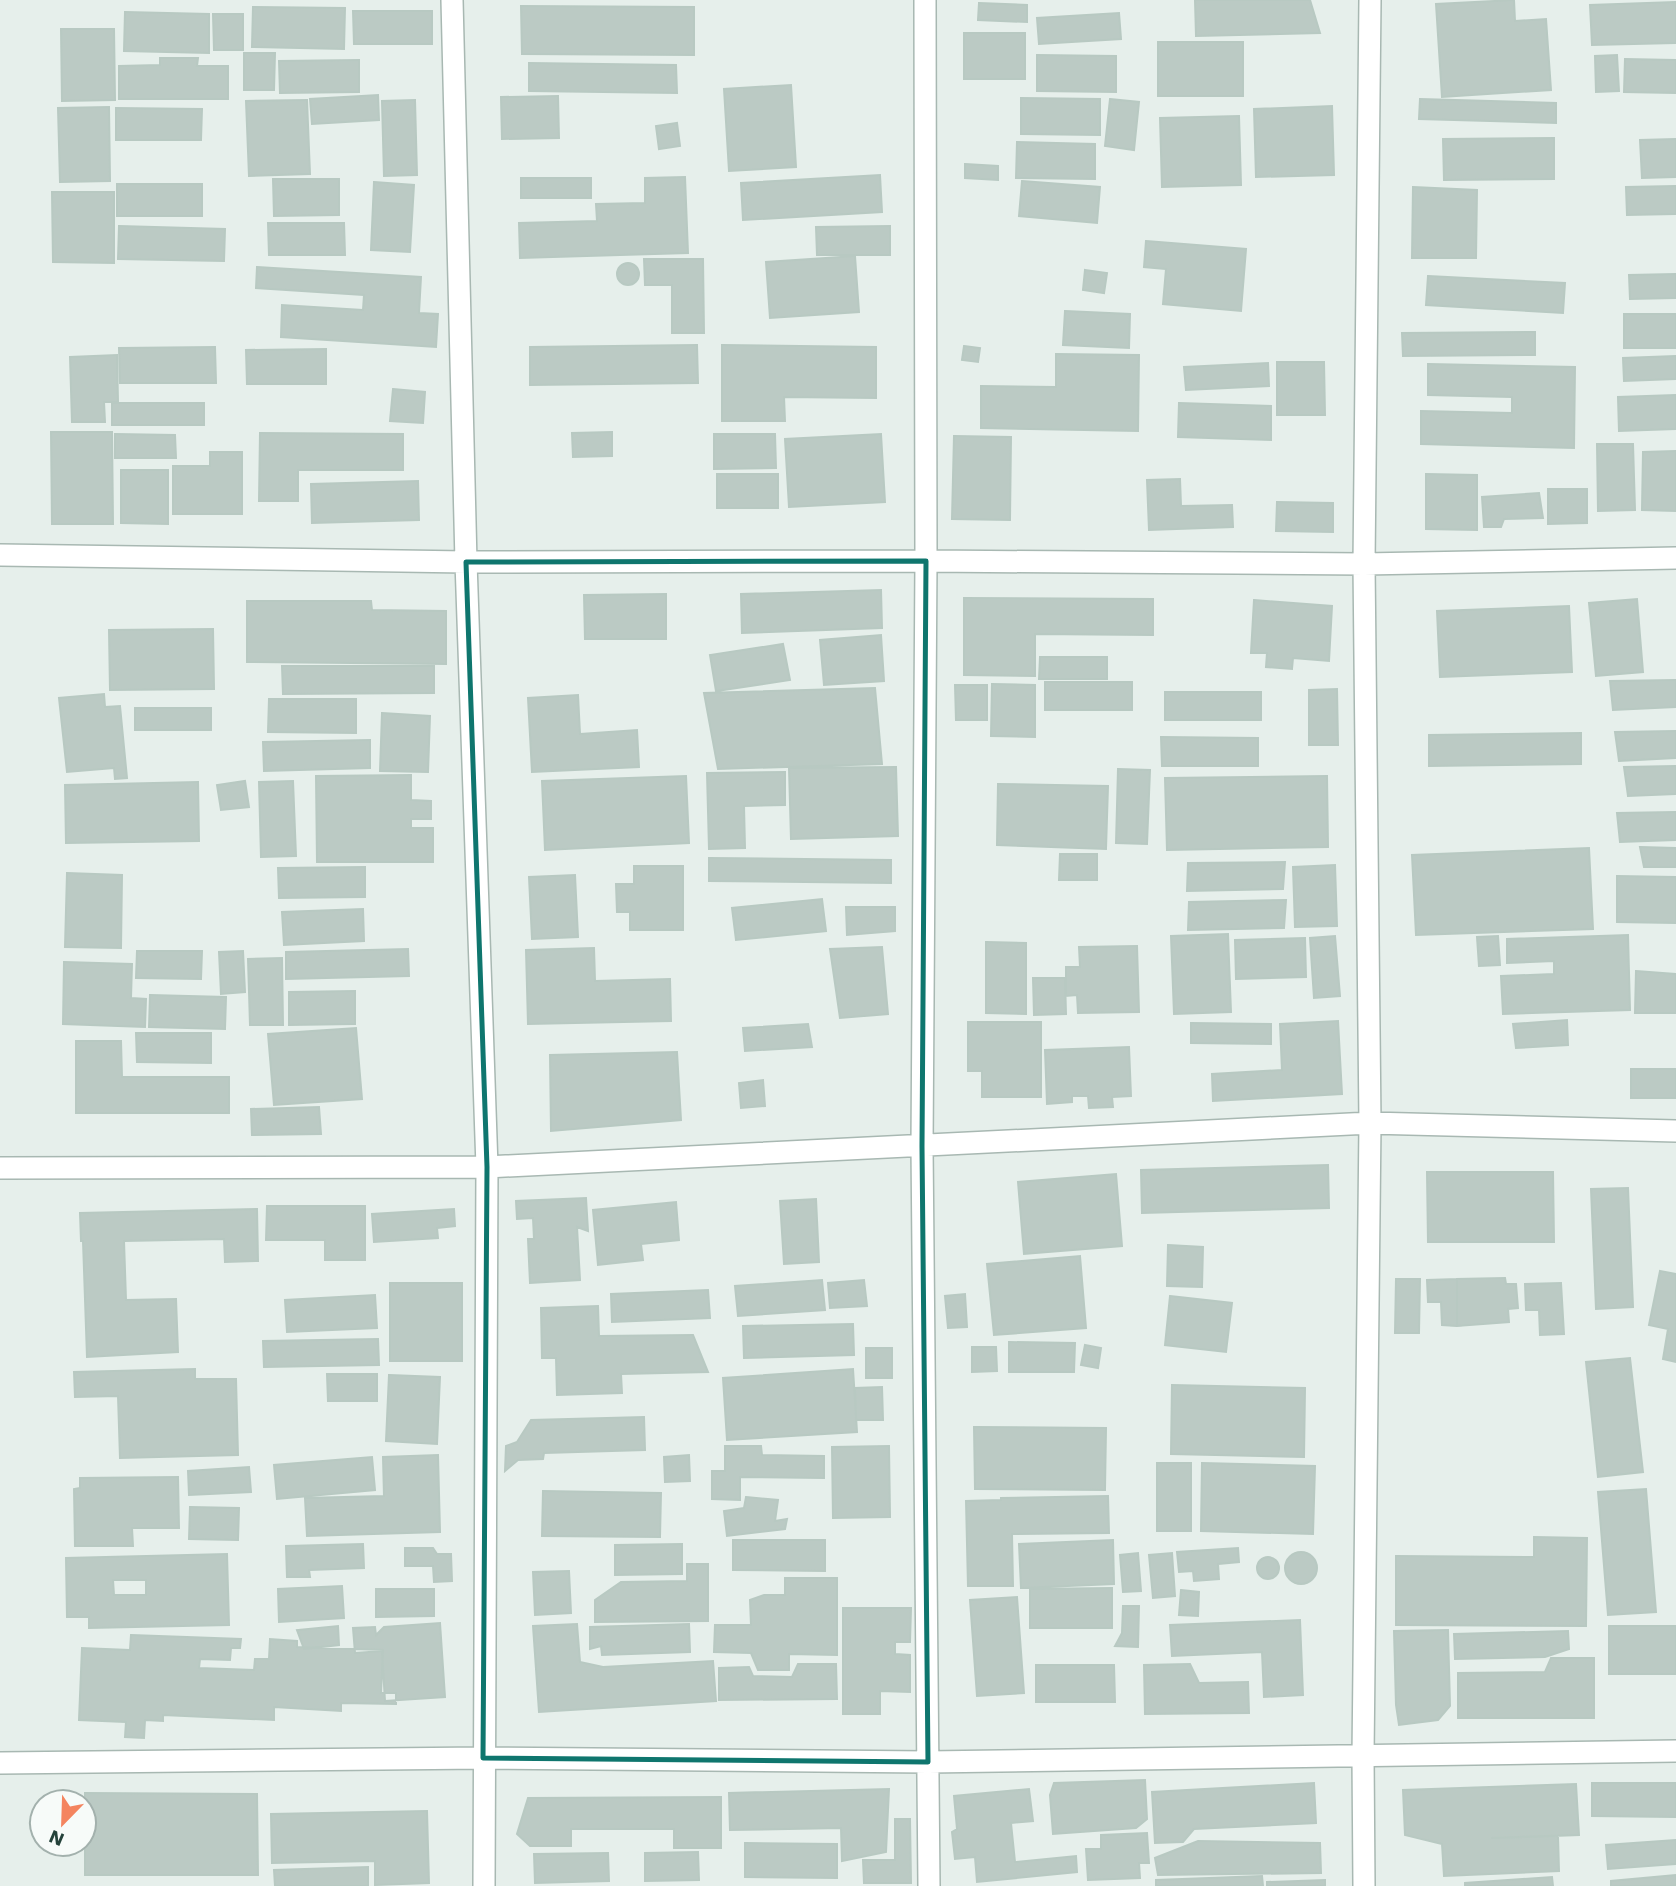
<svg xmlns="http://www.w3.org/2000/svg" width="1676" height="1886" font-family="'Work Sans',sans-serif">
	<rect width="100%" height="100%" fill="#e6efeb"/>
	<path fill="#bbcac4" stroke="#b8c9c2" stroke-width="2" fill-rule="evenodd" d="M1195,0H1310L1320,33L1196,36Z
		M1514,0L1515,21L1546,19L1551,90L1442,97L1436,4Z
		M1676,2V43L1592,45L1590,5Z
		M979,3L1027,5V22L978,20Z
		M521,6L694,7V55L522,54Z
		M253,7L345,8L344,49L252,47Z
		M353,11H432V44H354Z
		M125,12L209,14V53L124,51Z
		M1119,13L1121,39L1039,44L1037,18Z
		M213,14H243V50H214Z
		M61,29H114L115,100L62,101Z
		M964,33H1025V79H964Z
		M1158,42H1243V96H1158Z
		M244,53H275L274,90H244Z
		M1037,55L1116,56V92L1037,91Z
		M1617,55L1619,91L1596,92L1595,56Z
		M160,58H198L197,66H228V99H119V66L160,65Z
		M1625,59L1676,60V93L1624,92Z
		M359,60V92L280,93L279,61Z
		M529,63L676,65L677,93L529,91Z
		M791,85L796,167L729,171L724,89Z
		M378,95L379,120L312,124L310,99Z
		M558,96L559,138L502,139L501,97Z
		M1021,98L1100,99V135L1021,134Z
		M1110,99L1139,102L1134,150L1105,146Z
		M1420,99L1556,103V123L1419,119Z
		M307,100L310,174L249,176L246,101Z
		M415,100L417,175L384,176L382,101Z
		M1332,106L1334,175L1256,177L1254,109Z
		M109,107L110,181L60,182L58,108Z
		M116,108L202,109L201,140H116Z
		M1239,116L1241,185L1162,187L1160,118Z
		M677,123L680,146L659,149L656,126Z
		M1554,138V179L1444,180L1443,139Z
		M1676,139V177L1642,178L1640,140Z
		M1017,142L1095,144V179L1016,178Z
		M965,164L998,166V180L965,178Z
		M880,175L882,212L743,220L741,183Z
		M685,177L688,253L520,258L519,223L597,221L596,204L645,203V178Z
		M521,178H591V198H521Z
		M273,179H339V215L274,216Z
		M1022,181L1100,187L1097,223L1019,216Z
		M374,182L414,185L410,252L371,250Z
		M117,184H202V216H117Z
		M1676,186V214L1627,215L1626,187Z
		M1413,187L1477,190L1476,258H1412Z
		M52,192H114V263L53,262Z
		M268,223H344L345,255H269Z
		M119,226L225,229L224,261L118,259Z
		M890,226V255H817L816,227Z
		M1146,241L1246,249L1241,311L1163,304L1166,269L1144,267Z
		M855,256L859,312L770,318L766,262Z
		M644,259H703L704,333H672V285H645Z
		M617 274a11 11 0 1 1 22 0a11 11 0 1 1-22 0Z
		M257,267L421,277L419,313L438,314L436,347L281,337L282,305L363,310L364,295L256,288Z
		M1085,270L1107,273L1104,293L1083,290Z
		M1676,274V298L1630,299L1629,275Z
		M1428,276L1565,283L1563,313L1426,305Z
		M1065,311L1130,314L1129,348L1063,345Z
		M1624,314H1676V348H1624Z
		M1535,332V355L1403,356L1402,333Z
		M697,345L698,383L530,385V347Z
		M722,345L876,347V398L784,397L785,421H722Z
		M964,346L980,348L978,362L962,360Z
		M215,347L216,383H120L119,348Z
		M326,349V384H247L246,350Z
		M1056,354L1139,355L1138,431L981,428V386L1056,387Z
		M117,355L118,402H104L105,422H72L70,357Z
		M1676,356V379L1624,381L1623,358Z
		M1277,362H1324L1325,415H1277Z
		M1268,363L1269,386L1186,390L1184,367Z
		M1428,364L1575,367L1574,448L1421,444V411L1512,413V397L1428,395Z
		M393,389L425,392L423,423L390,421Z
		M1676,395V429L1619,431L1618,397Z
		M112,403H204V425H112Z
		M1179,403L1271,406V440L1178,437Z
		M51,432H112L113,524H52Z
		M612,432V456L573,457L572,433Z
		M260,433L403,434V470H298V501H259Z
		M115,434L175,435L176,458H115Z
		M714,434H775L776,468L714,469Z
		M881,434L885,502L789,507L785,439Z
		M954,436L1011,437L1010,520L952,519Z
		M1597,444H1633L1635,510L1598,511Z
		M1676,451V511L1642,510L1643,452Z
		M210,452H242V514H173V466H210Z
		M121,470H168V524L121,523Z
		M717,474H778V508H717Z
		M1426,474L1477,475V530L1426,529Z
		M1180,479L1181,506L1232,505L1233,527L1149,530L1147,480Z
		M418,481L419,520L312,523L311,484Z
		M1548,489H1587V523L1548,524Z
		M1539,493L1543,518L1504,519L1501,527H1484L1482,497Z
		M1277,502L1333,503V532L1276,531Z
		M881,590L882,628L742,633L741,594Z
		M666,594V639H585L584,595Z
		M964,598L1153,599V635L1035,634V676L964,675Z
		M1637,599L1643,672L1596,676L1589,603Z
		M1254,600L1332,606L1329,661L1293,658L1292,669L1266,667L1267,653H1251Z
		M247,601H371L372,610L446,611V664L247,662Z
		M1569,606L1572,672L1440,677L1437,611Z
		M213,629L214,689L110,690L109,630Z
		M881,635L884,681L824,685L820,640Z
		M783,644L790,680L716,691L710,655Z
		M1040,657H1107V679H1039Z
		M282,666H434V693L283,694Z
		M1676,680V707L1613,710L1610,681Z
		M1045,682H1132V710H1045Z
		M992,684L1035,685V737L991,736Z
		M955,685H987V720H956Z
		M875,688L882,764L718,769L704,693Z
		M1337,689L1338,745H1309V690Z
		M1165,692H1261V720H1165Z
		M104,694L105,707L120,706L127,778L115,779L114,768L67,772L59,698Z
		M578,695L580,734L637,730L639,767L532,772L528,698Z
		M269,699H356V733L268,732Z
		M135,708H211V730H135Z
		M382,713L430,716L428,772L380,771Z
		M1676,731V758L1619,761L1615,732Z
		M1581,733V764L1429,766V735Z
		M1161,737L1258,738V766H1162Z
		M370,740V768L264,771L263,742Z
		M1676,766V794L1628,796L1624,767Z
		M896,767L898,836L791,839L789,768Z
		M1118,769L1150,770L1147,844L1116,843Z
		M785,772V805L744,806L745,848L709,849L707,773Z
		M411,775V800L431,801V819H411V828H433V862H317L316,776Z
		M686,776L689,843L545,850L542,781Z
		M1327,776L1328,847L1167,850L1165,778Z
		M245,781L249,807L221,810L217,785Z
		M293,781L296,856L261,857L259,782Z
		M198,782L199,841L66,843L65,785Z
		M998,784L1108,786L1106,849L997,845Z
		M1676,812V840L1620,842L1617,813Z
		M1640,847L1676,848V867H1644Z
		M1589,848L1593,929L1416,935L1412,855Z
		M1060,854H1097V880H1059Z
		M709,858L891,860V883L709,881Z
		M1285,862L1283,889L1187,891L1188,863Z
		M1335,865L1337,926L1295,927L1293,867Z
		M634,866H683V930H630V912H617L616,884H634Z
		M365,867V897L279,898L278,868Z
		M67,873L122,875L121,948L65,947Z
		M575,875L578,937L532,939L529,877Z
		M1617,876L1676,877V923L1617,922Z
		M822,899L826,931L736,940L732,908Z
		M1286,900L1284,928L1188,930L1189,902Z
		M846,907H895V931L847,935Z
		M363,909L364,941L284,945L282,912Z
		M1228,934L1231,1012L1174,1014L1171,936Z
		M1628,935L1630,1010L1503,1014L1501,976L1554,974V961L1507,963V939Z
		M1335,936L1340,996L1314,998L1310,938Z
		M1498,936L1500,965L1479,966L1477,937Z
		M1305,938L1306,977L1236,979L1235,940Z
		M986,942L1026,943V1014L986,1013Z
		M1137,946L1139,1012L1078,1013L1077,995L1066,996V967H1080L1079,947Z
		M882,947L888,1014L840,1018L830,949Z
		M594,948L595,981L670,979L671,1021L528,1024L526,950Z
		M408,949L409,976L286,979V952Z
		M137,951H202L201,979L136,978Z
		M243,951L245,992L221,994L219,952Z
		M282,958L283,1025H250L248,959Z
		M64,962L132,964L131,998L146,999L145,1027L63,1024Z
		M1636,971L1676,974V1013H1635Z
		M1033,978H1065L1066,1014L1034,1015Z
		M355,991V1024L289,1025V992Z
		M150,995L226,997L225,1029L149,1027Z
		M1567,1020L1568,1045L1516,1048L1513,1024Z
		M1338,1021L1342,1094L1213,1101L1212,1074L1282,1070L1280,1024Z
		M968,1022H1041V1097H982V1071H968Z
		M1191,1023L1271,1024V1044L1191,1043Z
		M808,1024L812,1047L745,1051L743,1028Z
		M356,1028L362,1099L274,1105L268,1034Z
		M136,1033H211V1063L137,1062Z
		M76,1041H121L122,1077H229V1113H76Z
		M1129,1047L1131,1096L1112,1097L1113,1107L1089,1108L1088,1096H1072V1102L1047,1104L1045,1050Z
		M677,1052L681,1120L551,1131L550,1055Z
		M1631,1069H1676V1098H1631Z
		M763,1080L765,1106L741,1108L739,1083Z
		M319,1107L321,1134L252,1135L251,1109Z
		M1328,1165L1329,1208L1142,1213L1141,1170Z
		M1427,1172H1553L1554,1242H1428Z
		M1116,1174L1122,1246L1024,1254L1018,1182Z
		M1628,1188L1633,1307L1596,1309L1591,1189Z
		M586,1198L588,1231L577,1227L580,1280L530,1283L528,1239H534L533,1218L517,1219L516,1201Z
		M816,1199L819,1262L784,1264L780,1201Z
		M676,1202L679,1240L641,1244L643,1260L598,1265L593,1210Z
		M267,1206H365V1260H325V1240H266Z
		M257,1209L258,1261L225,1262L224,1239L124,1241L126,1300L176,1299L178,1352L87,1357L83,1241H81L80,1213Z
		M454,1209L455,1226L437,1228L438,1238L374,1242L372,1214Z
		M1168,1245L1203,1247L1202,1287L1167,1286Z
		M1080,1256L1086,1328L994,1335L987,1264Z
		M1660,1271L1676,1274V1362L1663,1359L1668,1329L1649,1325Z
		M1505,1278L1506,1284H1516L1518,1308L1508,1309L1509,1322L1457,1326V1279Z
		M1396,1279H1420L1419,1333H1395Z
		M1457,1279V1326L1442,1325L1441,1302H1428L1427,1280Z
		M822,1280L825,1310L738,1316L735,1286Z
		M864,1280L867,1306L830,1308L828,1283Z
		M390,1283H462V1361H390Z
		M1561,1283L1564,1334L1540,1335L1539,1310H1526L1525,1284Z
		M708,1290L710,1318L612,1322L611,1294Z
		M965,1294L967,1327L948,1328L945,1296Z
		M375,1295L377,1328L287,1332L285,1300Z
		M1170,1296L1232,1303L1226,1352L1165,1345Z
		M598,1306L599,1336L693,1335L708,1372L621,1374L622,1393L557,1395L556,1358H542L541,1308Z
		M853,1324L854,1355L744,1358L743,1326Z
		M378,1339L379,1365L264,1367L263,1341Z
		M1009,1342L1075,1343L1074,1372H1009Z
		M1085,1345L1101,1348L1098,1368L1081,1365Z
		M972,1347H996L997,1371L972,1372Z
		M866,1348H892V1378H866Z
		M1630,1358L1643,1472L1598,1477L1586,1362Z
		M195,1369V1379H236L238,1455L120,1458L118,1396L75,1397L74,1372Z
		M853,1369L857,1432L727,1440L723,1378Z
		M327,1374H377V1401H328Z
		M389,1375L440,1377L437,1444L386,1441Z
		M1172,1385L1305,1388L1304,1457L1171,1454Z
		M882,1387L883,1420H856L855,1388Z
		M644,1417L645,1450L544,1453L543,1459L518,1460L505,1471L506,1446L517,1442L531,1420Z
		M974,1427L1106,1428L1105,1490L975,1489Z
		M725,1446H761L762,1455L824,1456V1478L740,1477V1500L712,1499V1471H725Z
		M889,1446L890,1517L833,1518L832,1447Z
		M438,1455L440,1532L307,1536L305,1498L384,1496L383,1457Z
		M689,1455L690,1481L665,1482L664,1457Z
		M372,1457L375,1490L277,1499L274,1465Z
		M1157,1463H1191V1531H1157Z
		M1202,1463L1315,1466L1313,1534L1201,1531Z
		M249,1467L251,1492L189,1495L188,1471Z
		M178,1477L179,1528H132L133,1546H75L74,1489L80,1488V1478Z
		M1646,1489L1656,1612L1608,1615L1598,1492Z
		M543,1491L661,1493L660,1537L542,1536Z
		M1108,1496L1109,1533L1012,1534L1013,1586H968L966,1501L1001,1500V1498Z
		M746,1497L778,1500L775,1521L787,1519L785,1529L727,1536L724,1511L744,1508Z
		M190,1507L239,1508L238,1540L189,1539Z
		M1534,1537L1587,1538L1586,1626L1396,1625V1556L1534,1557Z
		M733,1540H825V1571L733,1570Z
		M1113,1540L1114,1584L1021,1588L1019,1544Z
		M363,1544L364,1568L309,1570L310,1577H287L286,1546Z
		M682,1544V1574L615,1575V1545Z
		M405,1548H433L437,1554H451L452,1581L434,1582L433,1566H405Z
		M1238,1548L1239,1562L1218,1564L1219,1579L1194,1581L1193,1571L1179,1572L1177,1552Z
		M1285 1568a16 16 0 1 1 32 0a16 16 0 1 1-32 0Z
		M1138,1553L1141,1591L1123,1592L1120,1555Z
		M1172,1553L1175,1596L1153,1598L1149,1555Z
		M227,1554L229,1625L89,1628V1617H67L66,1558ZM113,1580H146V1595H114Z
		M1257 1568a11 11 0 1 1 22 0a11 11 0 1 1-22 0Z
		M687,1564H708V1621L595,1622V1600L621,1582L687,1581Z
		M569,1571L571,1613L535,1615L533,1572Z
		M785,1578H837V1655L789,1654V1670H758L751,1653L714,1652L715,1625H751L750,1600L764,1595H785Z
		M342,1586L344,1618L279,1622L278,1589Z
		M1112,1588V1628H1030V1589Z
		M376,1589H434V1616L376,1617Z
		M1181,1590L1199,1592L1198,1616L1179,1615Z
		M1017,1597L1024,1693L977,1696L970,1600Z
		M1123,1606H1139L1138,1647L1115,1646L1122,1633Z
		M843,1608H911L910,1642H895V1654L910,1655V1692L880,1691V1714H843Z
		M1300,1620L1303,1695L1264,1697L1262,1652L1172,1656L1170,1625Z
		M440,1623L445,1697L385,1701L382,1651L355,1653L353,1628L375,1627L376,1635L384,1627Z
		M577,1624L580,1662L603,1667L713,1661L716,1701L539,1712L533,1626Z
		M689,1624L690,1652L602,1655L601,1646L590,1649V1627Z
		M338,1626L339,1645L304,1649L297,1630Z
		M1609,1626H1676V1674H1609Z
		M1448,1630L1450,1706L1438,1720L1399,1725L1396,1705L1394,1631Z
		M1568,1631L1569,1649L1545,1657L1455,1659L1454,1634Z
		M131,1635L241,1639L240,1648H231L230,1660L200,1659L199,1668L254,1670L255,1659H269L270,1639L297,1641V1647L383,1650L381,1693H396V1704L341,1703V1711L274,1707V1720L163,1715V1721L145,1720L144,1738L125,1737L126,1722L79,1720L82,1648L130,1650Z
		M1551,1658H1594V1718H1458V1673L1545,1672Z
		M798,1664H836L837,1699L719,1700V1668L749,1667L753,1676L792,1677Z
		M1190,1664L1199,1683L1248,1682L1249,1713L1145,1714L1144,1665Z
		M1036,1665H1114L1115,1702H1036Z
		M1145,1780L1147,1819L1136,1828L1053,1834L1050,1795L1054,1783Z
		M1314,1783L1316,1823L1194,1829L1183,1842L1155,1843L1152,1792Z
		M1592,1783H1676V1817L1592,1816Z
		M1576,1784L1579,1835L1491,1838L1558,1836L1559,1871L1444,1876L1442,1844L1405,1835L1403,1790Z
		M889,1789L886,1852L842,1861L841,1828L730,1830L729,1793Z
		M1029,1789L1033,1821L1011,1823L1015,1862L1076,1856L1077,1872L977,1882L975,1857L955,1859L952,1832L957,1829L954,1796Z
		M85,1793L257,1794L258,1875H85Z
		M721,1797V1848H674V1829H571V1846H530L517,1834L528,1798Z
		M427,1811L429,1883L375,1885V1861L272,1863L271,1814Z
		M895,1819H910L911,1883H864L863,1860H895Z
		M1147,1833L1149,1863H1139L1140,1878L1088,1880L1086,1849H1101V1835Z
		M1676,1840V1864L1608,1869L1606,1845Z
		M1198,1841L1320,1843L1321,1873L1158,1875L1155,1858Z
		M745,1843L837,1844V1878L745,1877Z
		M698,1852L699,1880L645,1881V1853Z
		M608,1853L609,1881L535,1883L534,1854Z
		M368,1867V1886H275L274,1870Z
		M1676,1875V1886H1611V1881Z
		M1262,1876L1263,1886H1156V1880Z
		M1552,1877L1553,1886H1465V1883Z
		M1325,1880V1886H1267V1882Z"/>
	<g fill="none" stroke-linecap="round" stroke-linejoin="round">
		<g stroke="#a8b8b2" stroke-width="24">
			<path id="street" d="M452,0L466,562L487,1167L484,1886
				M925,0L926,561L922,1146L929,1886
				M0,555L466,562L926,561L1364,564L1676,558
				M0,1168L487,1167L1370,1123L1676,1131
				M0,1763L483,1758L928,1762L1676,1751
				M1364,1886L1363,1756L1370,1123L1364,564L1370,0"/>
		</g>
		<use href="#street" stroke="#fff" stroke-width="21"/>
	</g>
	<path fill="none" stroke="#0f766e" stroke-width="5" stroke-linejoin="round" d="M926,561L922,1146L928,1762L483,1758L487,1167L466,562Z"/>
	<g transform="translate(63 1823) rotate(203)"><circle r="33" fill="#f7fbf9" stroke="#a3b1ad" stroke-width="2"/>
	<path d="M0-5L12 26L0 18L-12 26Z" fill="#f4845f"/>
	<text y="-10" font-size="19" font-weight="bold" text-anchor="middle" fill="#24423a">N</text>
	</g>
</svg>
